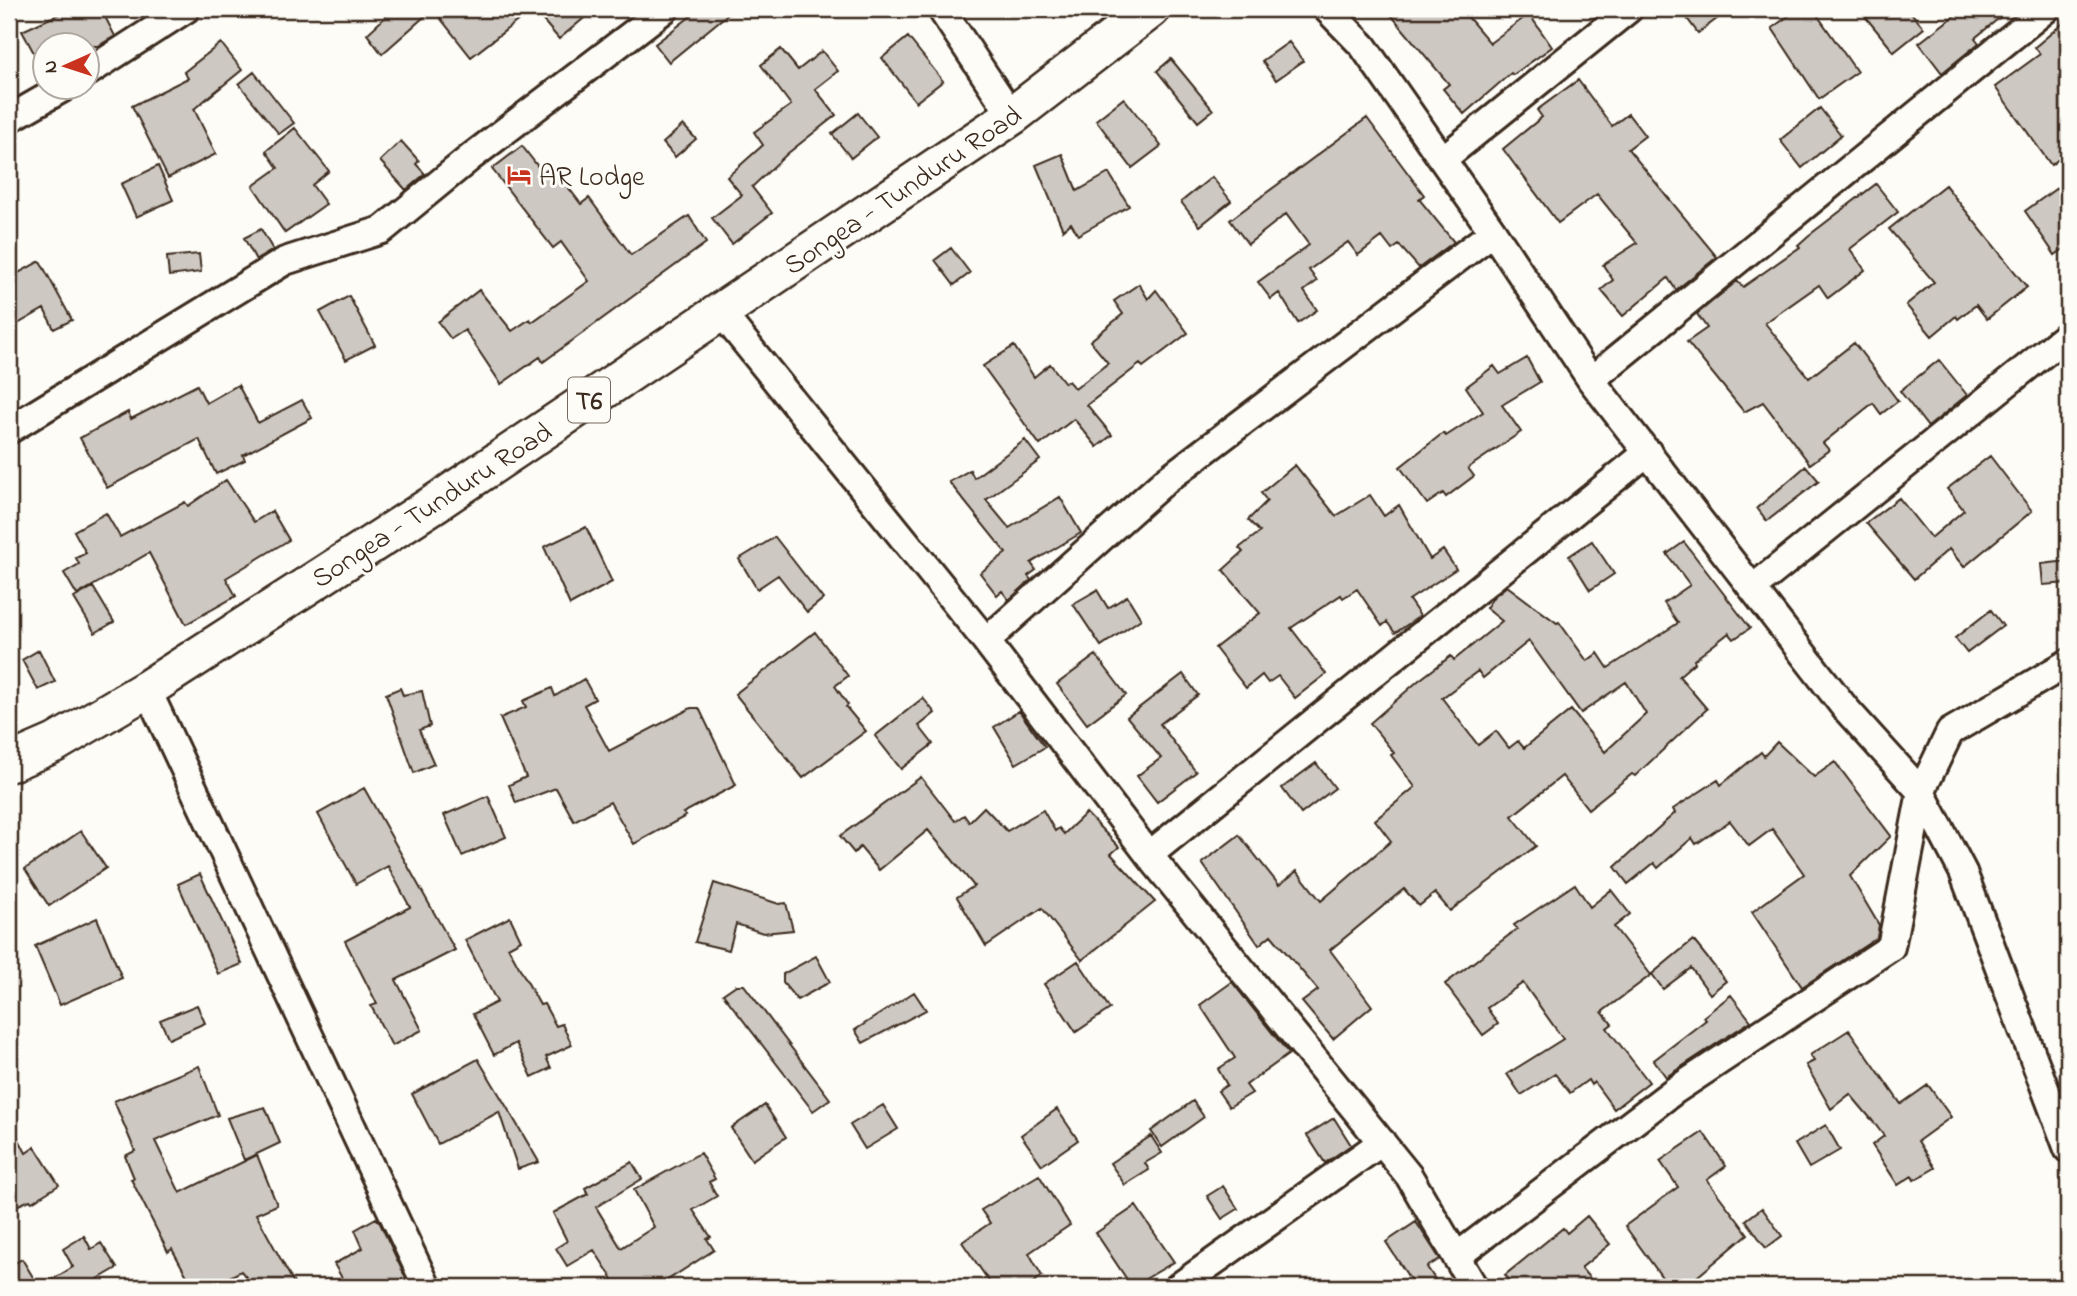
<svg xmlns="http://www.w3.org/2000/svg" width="2077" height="1296" font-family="'Indie Flower',sans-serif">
	<rect width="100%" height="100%" fill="#fdfcf7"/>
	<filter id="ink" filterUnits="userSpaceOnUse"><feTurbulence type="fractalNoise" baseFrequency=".0143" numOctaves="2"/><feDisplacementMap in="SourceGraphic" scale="14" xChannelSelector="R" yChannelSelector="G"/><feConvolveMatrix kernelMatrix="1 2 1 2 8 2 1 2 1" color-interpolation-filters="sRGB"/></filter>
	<g filter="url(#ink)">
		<path fill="#cdc8c2" stroke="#3b2a1e" stroke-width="2" fill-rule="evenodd" d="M70,9H101L115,36L98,46H46V75L22,31Z
			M394,9H533L471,57L433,9L382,54L367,34Z
			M533,9H595L559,39Z
			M700,9H734L669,62L655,44Z
			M1386,9H1461L1490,43L1529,14L1552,47L1513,75L1511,73L1464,114L1443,89L1449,84Z
			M1680,9H1730L1698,33Z
			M1798,9H1813L1857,72L1819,99L1772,28Z
			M1859,9H1908L1924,28L1894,52Z
			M1963,9H2010L1975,38L1979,43L1942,73L1919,43Z
			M2068,19V152L2051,165L1995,87L2040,54L2035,47Z
			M908,37L943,81L916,102L882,58Z
			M1289,42L1303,61L1276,80L1262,61Z
			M221,43L242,70L194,109L216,154L168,178L132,106L188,78L184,72Z
			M781,49L798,70L822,51L838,71L815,89L836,115L787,154L752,187L772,213L732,244L712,218L742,195L727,177L763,145L754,132L791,105L761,65Z
			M1171,59L1213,110L1198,122L1157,71Z
			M254,72L294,123L279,134L239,84Z
			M1578,80L1612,126L1628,114L1645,136L1628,149L1717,257L1676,290L1668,278L1623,316L1601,290L1613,280L1603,265L1637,243L1597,194L1558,223L1503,149L1542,117L1537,110Z
			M1124,98L1161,146L1132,168L1096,120Z
			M1820,108L1841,135L1802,168L1780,140Z
			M858,113L877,137L851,158L832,134Z
			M1367,118L1424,195L1419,199L1454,242L1419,268L1399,245L1392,250L1382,237L1358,255L1348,242L1309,270L1317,281L1304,291L1317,310L1298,323L1279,293L1271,299L1258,282L1309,245L1286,214L1248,244L1230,220Z
			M683,125L696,139L675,157L663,143Z
			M295,128L329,171L312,185L326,204L285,233L253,186L278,168L266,151Z
			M401,141L419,161L416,164L425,174L406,190L380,161Z
			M522,146L543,173L552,166L581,204L589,198L631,255L689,216L706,243L543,362L540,357L501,384L465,330L451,339L438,322L479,290L512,331L530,319L532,322L589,281L561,242L553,248L492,169Z
			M1062,154L1077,191L1109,173L1129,206L1078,235L1071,223L1063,230L1036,165Z
			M158,166L173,200L136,217L121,184Z
			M1212,177L1231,201L1200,226L1181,202Z
			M1876,184L1898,212L1850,249L1865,270L1828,298L1819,285L1765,323L1809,378L1854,343L1898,401L1881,414L1873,403L1823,443L1829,450L1810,464L1763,402L1744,412L1687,342L1707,328L1697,314L1737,281L1743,287L1800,247L1798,245L1808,236Z
			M1945,185L2027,287L1987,319L1976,305L1958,319L1956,316L1932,336L1906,305L1934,282L1889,229Z
			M2061,185L2068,195V246L2055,255L2025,211Z
			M261,229L273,250L256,260L244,238Z
			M951,248L970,273L954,285L935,260Z
			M199,254L201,272L169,276L167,257Z
			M40,261L72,320L54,329L44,309L9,329V278Z
			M1139,284L1148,299L1156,290L1188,333L1143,367L1140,364L1087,405L1112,435L1097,447L1074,419L1040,445L983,366L1014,346L1034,377L1050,364L1065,383L1068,381L1075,389L1108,363L1090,341L1123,314L1114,301Z
			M349,296L375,345L346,360L320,312Z
			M1527,358L1540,382L1502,405L1521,432L1468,468L1474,476L1446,497L1443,493L1427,504L1400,467L1443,433L1446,436L1483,412L1466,387L1494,366L1500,374Z
			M1939,360L1967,395L1928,427L1900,391Z
			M197,385L206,403L238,385L258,423L302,400L312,418L243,455L245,460L216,474L199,439L107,488L80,438L128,412L131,419Z
			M1025,440L1040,460L986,500L1009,528L1060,497L1081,533L1031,563L1036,570L1028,576L1031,580L1009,600L1002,591L997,595L980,573L1006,553L949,482L970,470L974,478Z
			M1990,456L2032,511L1964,567L1949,549L1914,579L1866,523L1899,498L1931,538L1964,510L1947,489Z
			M1295,465L1336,516L1370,495L1384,516L1399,505L1430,559L1443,550L1456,569L1409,600L1420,616L1395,633L1387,622L1382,626L1357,589L1343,598L1341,595L1291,628L1326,674L1295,698L1278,676L1268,683L1262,675L1246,688L1215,648L1260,613L1223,570L1243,552L1239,548L1260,532L1248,520L1267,501L1261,493Z
			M1806,466L1819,481L1767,521L1757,508Z
			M226,480L254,522L272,511L289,540L226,578L236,596L186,624L149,553L77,595L64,573L79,564L76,558L86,553L74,531L106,513L120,537L185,502L188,506Z
			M586,527L612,582L570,605L544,547Z
			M775,537L823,599L807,612L778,575L757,589L739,559Z
			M1592,541L1614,574L1590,590L1569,556Z
			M1684,542L1750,628L1734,639L1729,633L1694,660L1695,662L1679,676L1707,709L1635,776L1632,774L1588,809L1562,776L1512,816L1536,846L1450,911L1435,893L1419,906L1404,889L1330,950L1372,1006L1333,1039L1302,1002L1318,990L1271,935L1259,945L1202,863L1239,835L1279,885L1297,871L1321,901L1391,841L1375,820L1415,787L1391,755L1394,753L1370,723L1418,681L1451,656L1454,660L1502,621L1486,608L1494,596L1507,586L1557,623L1559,622L1587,661L1598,653L1608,668L1678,623L1664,603L1690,585L1667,554ZM1529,641L1581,713L1626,682L1646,714L1605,752L1571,710L1524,748L1518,741L1509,748L1496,731L1478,745L1442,698L1478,671L1483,678Z
			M2068,561V583L2043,585L2041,564Z
			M93,587L114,622L95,633L74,598Z
			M1097,590L1108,608L1127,596L1141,619L1101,646L1073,604Z
			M1991,610L2003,626L1967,653L1955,638Z
			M815,632L848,676L835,686L848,705L846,707L866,731L803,778L735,694Z
			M39,650L55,682L38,690L22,660Z
			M1096,655L1126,695L1087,724L1057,684Z
			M1183,674L1198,695L1160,724L1196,772L1157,802L1137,776L1161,758L1127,717Z
			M584,679L595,699L584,705L609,751L691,708H699L736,785L683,813L686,816L634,844L610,802L574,821L556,788L516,803L509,785L526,777L500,718L526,707L523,701L552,688L555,696Z
			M400,688L403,695L422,691L430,726L419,730L434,764L414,773L386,694Z
			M923,698L935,713L919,726L933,744L901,769L875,736Z
			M1019,711L1045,747L1016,764L994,727Z
			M1777,742L1814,777L1835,762L1891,836L1850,876L1879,925L1877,938L1802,987L1752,912L1804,874L1772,829L1749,846L1730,821L1696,844L1692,838L1658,868L1654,863L1628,884L1615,867L1675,813L1673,809L1718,780L1721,785L1761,752L1764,756Z
			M1316,763L1335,788L1301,814L1282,788Z
			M921,777L955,821L964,815L969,822L984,807L1007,831L1043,810L1055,831L1059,828L1064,834L1086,813L1119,847L1111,854L1155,902L1082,960L1042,908L986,946L957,897L974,886L928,830L879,870L860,847L854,853L840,836Z
			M364,788L455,950L396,980L422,1030L392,1046L371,1006L377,1004L345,941L410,907L388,866L356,884L318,814Z
			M488,796L506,837L462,856L444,815Z
			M81,831L106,868L49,906L25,869Z
			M200,874L242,964L218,974L178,884Z
			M714,883L779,904L786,903L793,930L763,933L736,924L729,950L695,942Z
			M1575,884L1590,907L1611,890L1630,914L1614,927L1651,975L1602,1012L1612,1024L1607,1028L1649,1082L1614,1109L1594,1082L1591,1085L1588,1080L1570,1093L1555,1074L1521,1095L1507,1074L1563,1039L1523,983L1487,1008L1498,1024L1483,1035L1445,984L1517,929L1514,925Z
			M510,917L521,940L508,947L540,1005L544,1004L556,1026L562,1024L572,1045L546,1057L551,1068L532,1077L516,1043L494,1055L473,1014L497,1002L465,940Z
			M97,918L122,978L60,1005L35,946Z
			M1693,940L1726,981L1710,994L1691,968L1663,989L1652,974Z
			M816,956L830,982L797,1000L783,983V974Z
			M1078,961L1110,1009L1076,1032L1044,984Z
			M1232,982L1289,1054L1246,1085L1252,1093L1229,1107L1218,1091L1227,1085L1218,1069L1235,1058L1200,1005Z
			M736,985H744L830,1099L813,1111L723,994Z
			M914,992L926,1010L863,1043L855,1030Z
			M1731,995L1751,1021L1666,1077L1654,1060L1706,1020L1703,1017Z
			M197,1005L205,1023L169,1039L160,1020Z
			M1849,1030L1901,1104L1928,1085L1951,1117L1918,1141L1935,1168L1914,1180L1912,1176L1898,1185L1872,1145L1884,1136L1871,1119L1850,1094L1831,1109L1806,1065L1814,1061L1810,1055Z
			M478,1059L505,1104L539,1162L518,1169L499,1112L438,1144L412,1094Z
			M199,1066L218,1115L155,1141L180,1193L257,1155L277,1205L256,1214L296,1287H254L241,1271L211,1287H193L172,1249L168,1252L131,1179L134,1178L125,1156L135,1151L114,1101Z
			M1193,1101L1204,1117L1162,1147L1151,1131Z
			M765,1105L786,1137L752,1160L731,1128Z
			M883,1105L898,1129L865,1149L850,1125Z
			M265,1107L280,1143L244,1160L227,1118Z
			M1057,1109L1078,1140L1042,1165L1021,1135Z
			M1334,1118L1351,1145L1325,1163L1307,1135Z
			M9,1120L26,1153L35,1147L59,1185L32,1202L30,1200L9,1209Z
			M1826,1125L1840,1150L1809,1168L1795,1144Z
			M1703,1132L1726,1166L1707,1180L1748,1234L1685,1287H1669L1625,1226L1678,1187L1660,1161Z
			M1151,1136L1162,1153L1145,1163L1149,1170L1125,1185L1110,1163Z
			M700,1153L715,1179L709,1182L717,1196L693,1210L711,1237L707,1239L714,1250L657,1287H618L594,1250L567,1266L556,1248L567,1241L553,1213L588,1194L585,1188L632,1162L642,1179L596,1207L621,1248L654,1227L634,1190Z
			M1039,1175L1070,1225L1029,1253L1042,1276L1027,1287H993L962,1242L990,1223L981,1210Z
			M1223,1186L1238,1209L1222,1219L1207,1196Z
			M1136,1206L1174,1262L1132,1287L1096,1233Z
			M1762,1208L1782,1236L1766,1248L1746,1220Z
			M1587,1216L1610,1244L1581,1268L1597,1287H1515L1505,1275L1563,1228L1567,1233Z
			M376,1218L380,1223L410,1287H347L334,1264L363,1248L355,1230Z
			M1416,1222L1440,1259L1427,1267L1440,1287H1415L1386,1242Z
			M84,1236L91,1249L101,1243L117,1268L84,1287H40L73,1267L63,1249Z
			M22,1259L39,1287H17L9,1274V1266Z"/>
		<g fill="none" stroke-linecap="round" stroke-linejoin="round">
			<g stroke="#3b2a1e" stroke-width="32">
				<path id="minor" d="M941,9L1012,116
					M1327,9L1363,46L1493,232L1591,380L1845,708L1921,792L1963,872L2068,1149
					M88,72L186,9
					M9,119L63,88
					M1443,159L1629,9
					M720,311L986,641L1149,855L1409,1176L1474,1287
					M1591,380L2046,9
					M9,430L285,261L382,230L471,157L665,9
					M1753,588L2068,334
					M986,641L1165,481L1493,232
					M147,689L427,1287
					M1149,855L1648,452
					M1456,1257L1674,1091L1891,947L1921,792L1950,732L2068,663
					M1178,1287L1382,1142"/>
			</g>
			<g stroke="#3b2a1e" stroke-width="42">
				<path id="highway" d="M9,763L55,743L147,689L437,502L1012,116L1151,9"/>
			</g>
			<use href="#minor" stroke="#fdfcf7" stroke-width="26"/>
			<use href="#highway" stroke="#fdfcf7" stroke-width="37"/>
		</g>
	</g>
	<defs>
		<g id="hotel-bare" transform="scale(1.89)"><path d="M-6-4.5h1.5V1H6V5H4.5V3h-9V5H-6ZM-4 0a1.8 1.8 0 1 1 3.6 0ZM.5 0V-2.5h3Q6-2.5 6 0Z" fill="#c8321e" stroke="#fdfcf7" stroke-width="2.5" paint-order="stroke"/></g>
	</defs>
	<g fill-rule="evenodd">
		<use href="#hotel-bare" x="519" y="175"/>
	</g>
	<g text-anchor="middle" stroke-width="6" stroke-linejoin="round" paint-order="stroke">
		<rect fill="#fdfcf7" stroke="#75695f" stroke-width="2" x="568" y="377.5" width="42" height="45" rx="5"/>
		<g font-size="26" font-weight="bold" fill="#3b2a1e">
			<text x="589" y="409">T6</text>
		</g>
		<g font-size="28" fill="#3b2a1e" stroke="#fdfcf7" text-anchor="start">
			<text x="539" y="185">AR Lodge</text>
		</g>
		<g font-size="28" fill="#3b2a1e" stroke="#fdfcf7">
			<text transform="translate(902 189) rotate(-34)" y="10">Songea - Tunduru Road</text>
			<text transform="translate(431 504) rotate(-33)" y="10">Songea - Tunduru Road</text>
		</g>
	</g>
	<rect width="2077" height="1296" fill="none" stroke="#fdfcf7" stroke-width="35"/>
	<rect x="18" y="18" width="2042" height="1261" fill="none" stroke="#3b2a1e" stroke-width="2.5" filter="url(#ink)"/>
	<g transform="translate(66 66) rotate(267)"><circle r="33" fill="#fdfcf7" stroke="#afa8a0" stroke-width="2"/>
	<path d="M0-5L12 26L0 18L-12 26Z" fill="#c8321e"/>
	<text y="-10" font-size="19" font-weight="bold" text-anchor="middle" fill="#3b2a1e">N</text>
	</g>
</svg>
